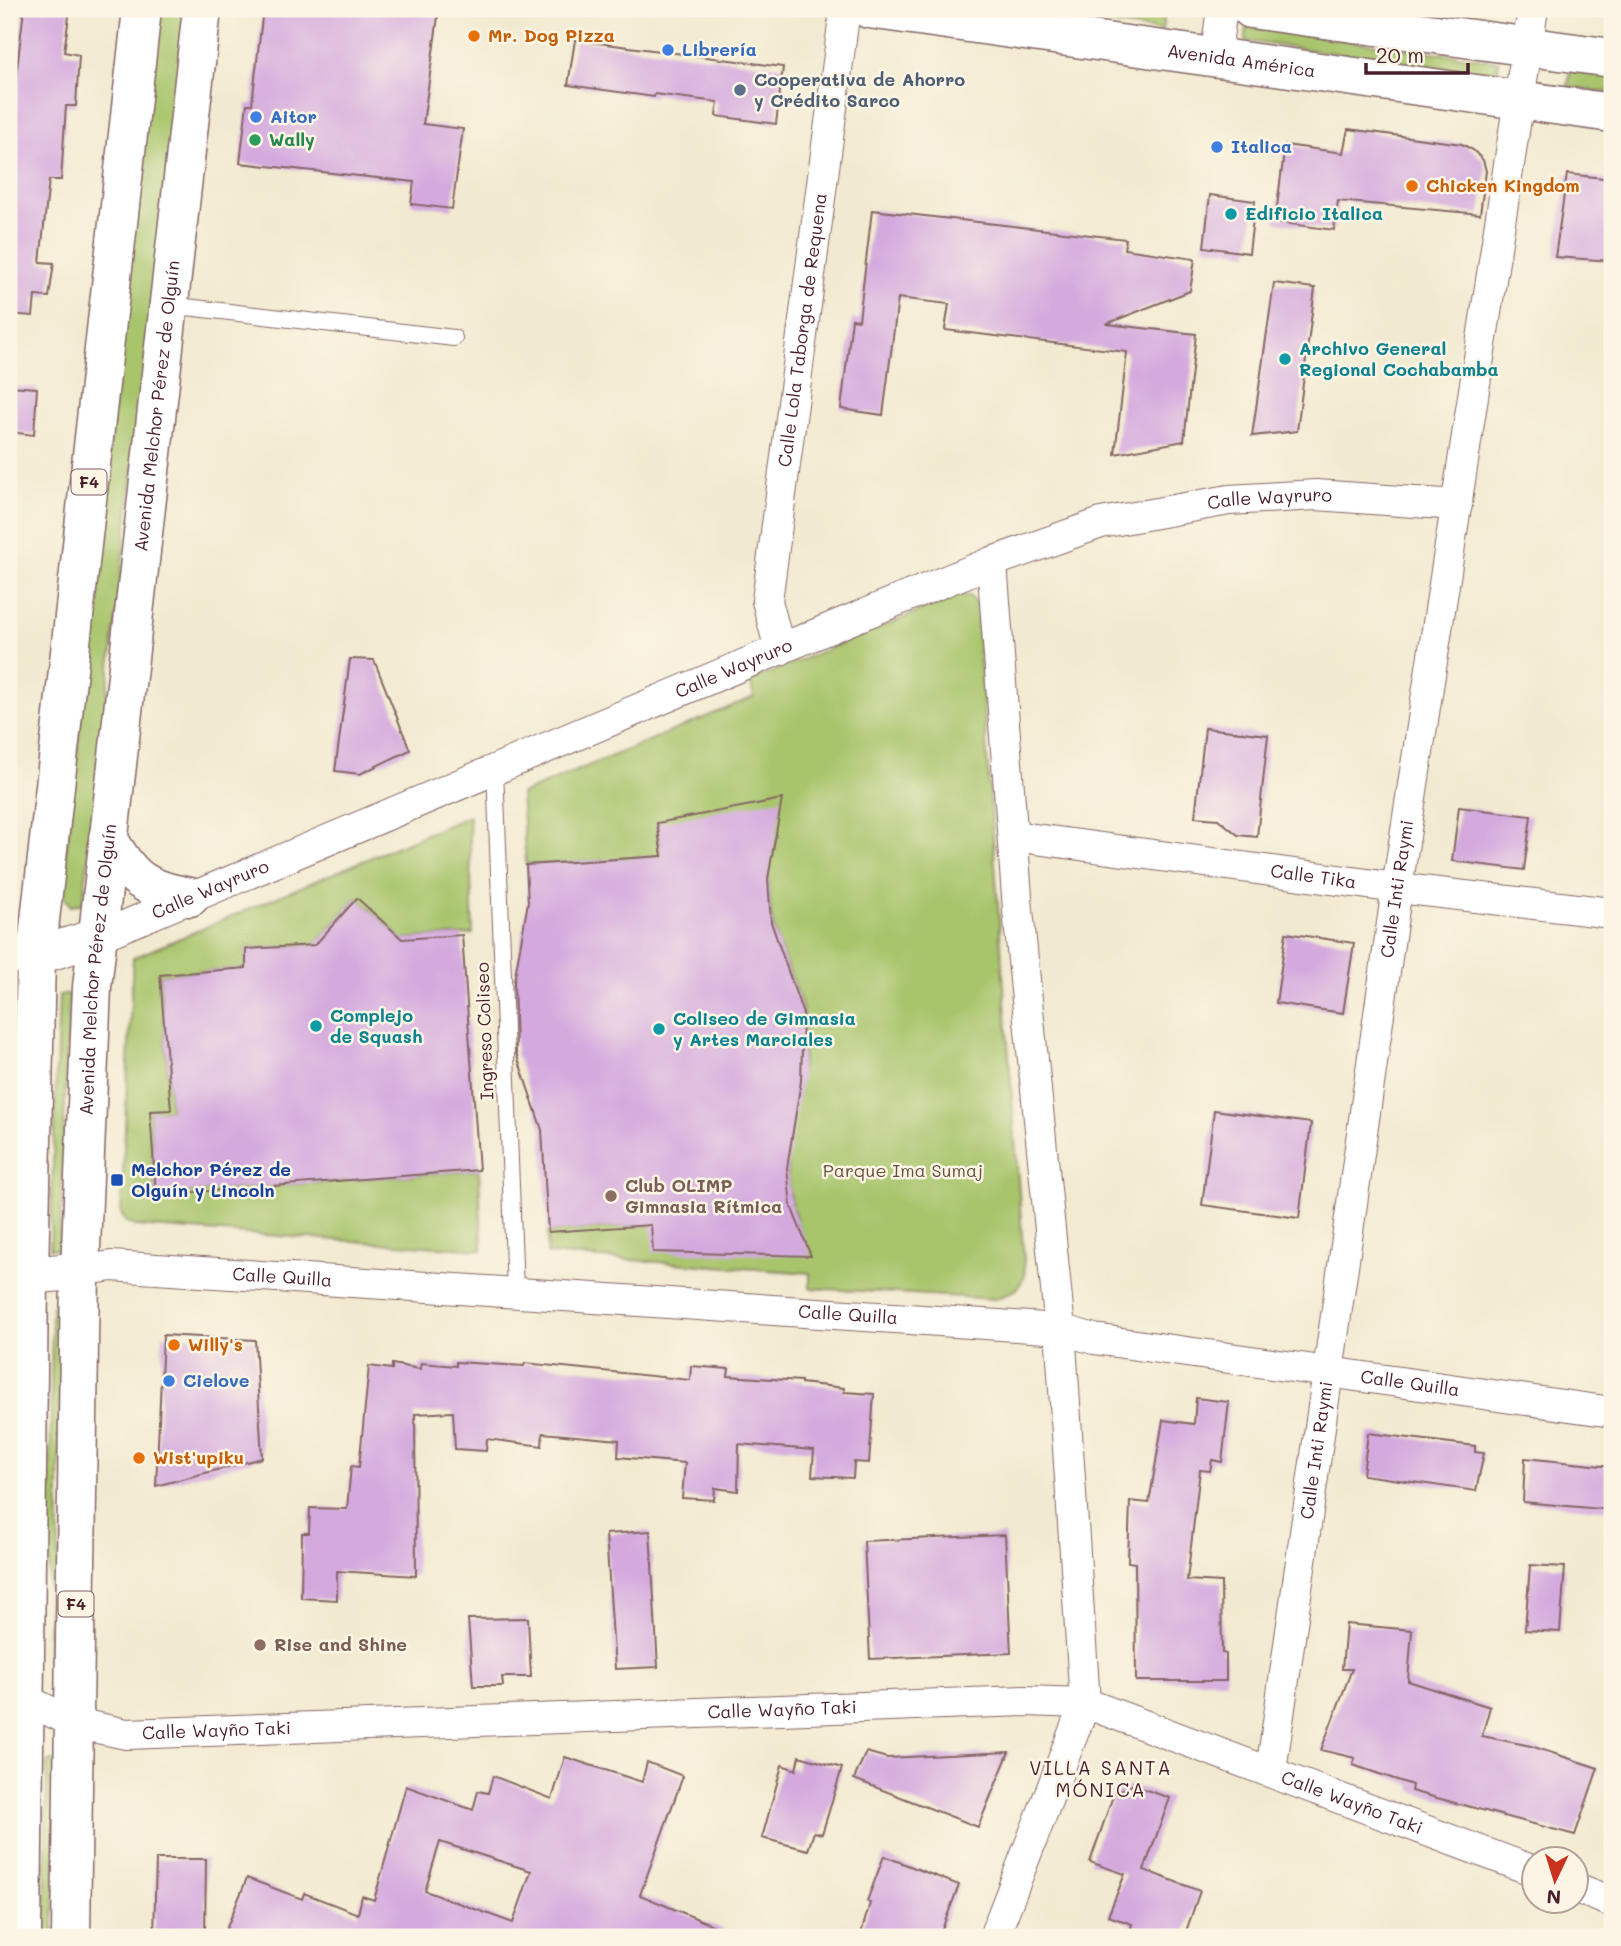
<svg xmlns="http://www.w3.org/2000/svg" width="1621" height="1946" font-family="Mali,sans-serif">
	<rect width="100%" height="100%" fill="#fcf5e5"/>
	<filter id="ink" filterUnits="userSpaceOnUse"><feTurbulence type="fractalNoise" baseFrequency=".0143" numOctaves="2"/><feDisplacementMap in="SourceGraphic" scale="14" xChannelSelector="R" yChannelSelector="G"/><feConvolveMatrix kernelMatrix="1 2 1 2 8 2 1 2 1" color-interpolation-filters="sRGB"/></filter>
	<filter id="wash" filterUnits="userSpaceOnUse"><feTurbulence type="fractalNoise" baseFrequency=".00686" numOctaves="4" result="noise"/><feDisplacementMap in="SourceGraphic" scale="28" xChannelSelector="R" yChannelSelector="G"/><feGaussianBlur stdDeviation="1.57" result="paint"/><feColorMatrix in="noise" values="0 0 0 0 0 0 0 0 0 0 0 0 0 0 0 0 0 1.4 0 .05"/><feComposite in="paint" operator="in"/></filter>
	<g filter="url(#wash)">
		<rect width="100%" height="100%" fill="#f2ead0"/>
		<path fill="#a8c56c" stroke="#79724c" stroke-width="2" d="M157,9H186L83,903L71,906L62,894Z
			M995,9H1103L1164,17L1162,31Z
			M1247,27L1499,61L1497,75L1245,41Z
			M1570,70L1612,76V93L1568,87Z
			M959,595L970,596L976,605L1025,1276L1017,1289L996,1299L810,1288V1273L547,1254L548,1232L651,1225L800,1231C792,1207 786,1183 787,1157C789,1110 808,1067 804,1019C801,992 786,968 778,943C771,922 770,901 768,879L657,823L660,857L526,865L521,794L754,697L750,681Z
			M469,816L473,934L402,939L357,898L315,945L246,949V968L160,975L171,1110L150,1112L156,1195L479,1170L482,1250L135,1226L125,1221L121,1213L133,958Z
			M59,995H69L60,1232V1249H50Z
			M52,1306H61L57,1677H48Z
			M56,1761L54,1937H45L47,1762Z"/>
		<g id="blocks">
			<path fill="#d4aade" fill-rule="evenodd" d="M24,9H70L64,52L79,55L76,106H66L61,180H49L40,262L54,263L49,297L35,296L33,316L9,314V137Z
				M263,9H439L423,124L463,129L452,209L411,204L414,182L240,163L247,104H252Z
				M575,40L783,67L776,124L716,116L718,102L655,94L654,97L568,85Z
				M1348,129L1462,144L1473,150L1483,160L1486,171L1480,214L1338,201L1334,230L1275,222L1285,145L1343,153Z
				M1567,174L1612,179V261L1555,257Z
				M1210,195L1255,201L1249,253L1204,247Z
				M872,210L1126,239L1124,249L1195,259L1190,291L1106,324L1196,334L1184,441L1115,454L1127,352L945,330L949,304L898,298L883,415L841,409L852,319L859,320Z
				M1274,283L1315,288L1297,431L1252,436Z
				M9,386L37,388L34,435L9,432Z
				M350,659L374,660L410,750L360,774L335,771Z
				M1205,728L1268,735L1257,837L1238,835L1218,819L1195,817Z
				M782,799L768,879L771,922L803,1014L801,1081L787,1168L791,1206L811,1256L653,1252L651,1225L548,1232L542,1130L516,1053L514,982L528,902L526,865L662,856L657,823Z
				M1459,807L1531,816L1524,870L1452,861Z
				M357,898L402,939L462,935L479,1170L156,1195L150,1111L171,1110L160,975L246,968V949L315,945Z
				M1286,933L1354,943L1343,1013L1276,1003Z
				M1214,1110L1311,1123L1299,1218L1202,1205Z
				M163,1335L255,1340L262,1458L156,1486Z
				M456,1362L524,1366L525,1363L690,1380L691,1366L729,1369L728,1376L801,1381V1383L844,1388V1392L874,1394L869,1463L854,1462L853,1478L812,1476L814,1450L739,1444L738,1491L715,1488L714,1500L682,1498L685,1463L618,1457L619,1440L543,1433L542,1446L487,1439L486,1451L455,1449L453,1412L415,1414L416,1576L337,1571V1600L301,1598L302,1533H309L310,1508L347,1509L351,1466L359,1467L369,1366L392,1369V1364L420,1369L421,1363L456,1366Z
				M1196,1398L1229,1402L1222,1462L1212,1460L1210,1471L1200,1470L1187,1580L1221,1582L1222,1653L1226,1654V1681H1136L1135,1563L1128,1562L1130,1501L1149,1503L1163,1420L1194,1424Z
				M1368,1433L1475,1446V1452L1484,1453L1476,1491L1363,1475Z
				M1525,1458L1612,1467V1510L1523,1502Z
				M650,1531L658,1667L615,1669L606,1534Z
				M1005,1535L1011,1653L870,1659L864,1541Z
				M1530,1565L1565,1567L1560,1632L1525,1630Z
				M528,1618L531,1677H502L503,1686H473L468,1619Z
				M1346,1624L1412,1630L1408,1681L1490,1707L1482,1736L1531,1746L1598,1768L1575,1835L1411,1791L1412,1785L1353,1765L1355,1758L1321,1750L1352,1669H1342Z
				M866,1752L887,1758L1009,1752L978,1827L854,1779Z
				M799,1756L842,1768L822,1834L814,1832L808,1850L762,1838L782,1765L796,1770Z
				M565,1757L642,1782L647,1762L683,1776L640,1895L741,1937H223L247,1878L302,1899L304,1893L358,1914L362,1896L374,1900L406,1786L473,1810L478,1791L488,1793L493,1776L552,1799ZM440,1842L531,1871L513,1923L425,1891Z
				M1132,1785L1170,1798L1144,1870L1200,1891L1184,1937H1129L1132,1924L1108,1916L1125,1874L1090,1862L1114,1793Z
				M884,1856L959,1885L939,1937H860L870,1903L867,1901Z
				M156,1859H206L205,1937H154Z"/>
		</g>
	</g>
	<g filter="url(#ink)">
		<use href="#blocks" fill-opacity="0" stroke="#856665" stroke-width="2"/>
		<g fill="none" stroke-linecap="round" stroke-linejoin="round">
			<g stroke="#856665" stroke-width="18">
				<path id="service" d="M169,305L454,338
					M495,769L515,1291"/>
			</g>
			<g stroke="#856665" stroke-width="32">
				<g id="minor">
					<path d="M1215,59L1222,9"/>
					<path d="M992,562L1018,910L1060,1329L1085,1703L994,1937"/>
					<path id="s1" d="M780,650L767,601L845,9"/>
					<path id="s2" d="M1013,836L1397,888L1612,913"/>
					<path id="s3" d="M98,937L835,626L992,562L1101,523L1229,500L1316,495L1457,505"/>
					<path id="s4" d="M80,1271L111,1266L1060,1329L1094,1339L1612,1412"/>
					<path id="s5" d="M9,1698L26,1700L75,1723L126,1734L1024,1701L1085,1703L1534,1871"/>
					<path id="s6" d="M1271,1771L1397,888L1533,9"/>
					<path d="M1576,1888L1612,1902"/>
				</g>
			</g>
			<g stroke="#856665" stroke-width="39">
				<path id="tertiary" d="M9,954L36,956L98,937
					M9,1277L80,1271"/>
			</g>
			<g stroke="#856665" stroke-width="41">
				<g id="primary">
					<path id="s7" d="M869,9L1612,113"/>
					<path d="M1251,9L1612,58"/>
				</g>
			</g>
			<g stroke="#856665" stroke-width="41">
				<g id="trunk">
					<path d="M108,838C131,879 144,889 190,897"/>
					<path d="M22,1937L29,1277L36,956L142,9"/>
					<path id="s8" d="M71,1937L80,1271L92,987L202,9"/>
				</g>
			</g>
			<use href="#service" stroke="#fff" stroke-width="16"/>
			<use href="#minor" stroke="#fff" stroke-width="30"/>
			<use href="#tertiary" stroke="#fff" stroke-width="37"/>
			<use href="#primary" stroke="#fff" stroke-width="38"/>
			<use href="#trunk" stroke="#fff" stroke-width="38"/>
		</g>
	</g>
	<g fill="#e8710a" stroke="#fcf5e5" stroke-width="2.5">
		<circle cx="474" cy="36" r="7"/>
		<circle cx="1412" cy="186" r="7"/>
		<circle cx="174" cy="1345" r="7"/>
		<circle cx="139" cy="1458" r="7"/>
	</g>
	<g fill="#3f7fe0" stroke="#fcf5e5" stroke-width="2.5">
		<circle cx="668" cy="50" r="7"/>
		<circle cx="256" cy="117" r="7"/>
		<circle cx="1217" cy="147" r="7"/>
		<circle cx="169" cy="1381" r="7"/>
	</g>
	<circle fill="#5c6f8a" stroke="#fcf5e5" stroke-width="2.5" cx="740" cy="90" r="7"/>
	<circle fill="#2e9e5b" stroke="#fcf5e5" stroke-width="2.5" cx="255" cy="140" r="7"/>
	<g fill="#0f9aa8" stroke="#fcf5e5" stroke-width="2.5">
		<circle cx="1231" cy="214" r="7"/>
		<circle cx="1285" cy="359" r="7"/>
		<circle cx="316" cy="1026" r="7"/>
		<circle cx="659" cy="1029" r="7"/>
	</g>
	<rect fill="#1a4fb4" stroke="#fcf5e5" stroke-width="2.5" x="110" y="1173" width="14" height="14" rx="3.5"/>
	<g fill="#8d6e63" stroke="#fcf5e5" stroke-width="2.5">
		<circle cx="611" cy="1196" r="7"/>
		<circle cx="260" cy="1645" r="7"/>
	</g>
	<g text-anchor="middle" stroke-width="5" stroke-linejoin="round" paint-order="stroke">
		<g fill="#fcf5e5" stroke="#7f5f63" stroke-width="2">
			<rect x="71.5" y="469.5" width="35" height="25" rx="5"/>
			<rect x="58.5" y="1591.5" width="35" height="25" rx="5"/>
		</g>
		<g font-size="16" font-weight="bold" fill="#4a1f2b">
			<text x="89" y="488">F4</text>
			<text x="76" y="1610">F4</text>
		</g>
		<g font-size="18" font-weight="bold" fill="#c56008" stroke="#fcf5e5" text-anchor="start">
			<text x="488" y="42">Mr. Dog Pizza</text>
			<text x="1426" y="192">Chicken Kingdom</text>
			<text x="188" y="1351">Willy's</text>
			<text x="153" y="1464">Wist'upiku</text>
		</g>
		<g font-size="18" font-weight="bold" fill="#366cbe" stroke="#fcf5e5" text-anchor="start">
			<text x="682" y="56">Librería</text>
			<text x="270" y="123">Aitor</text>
			<text x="1231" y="153">Italica</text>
			<text x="183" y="1387">Cielove</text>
		</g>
		<g font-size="18" fill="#4a1f2b" stroke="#fcf5e5">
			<text dy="6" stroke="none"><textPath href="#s7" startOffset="376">Avenida América</textPath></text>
			<text dy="6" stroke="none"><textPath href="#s1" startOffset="324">Calle Lola Taborga de Requena</textPath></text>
			<text dy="6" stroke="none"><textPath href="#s8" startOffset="1535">Avenida Melchor Pérez de Olguín</textPath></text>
			<text dy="6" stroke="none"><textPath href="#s3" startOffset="1256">Calle Wayruro</textPath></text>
			<text dy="6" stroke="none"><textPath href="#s3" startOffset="690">Calle Wayruro</textPath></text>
			<text dy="6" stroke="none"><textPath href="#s2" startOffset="303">Calle Tika</textPath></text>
			<text dy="6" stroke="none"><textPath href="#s3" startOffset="122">Calle Wayruro</textPath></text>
			<text dy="6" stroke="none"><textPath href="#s6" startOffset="891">Calle Inti Raymi</textPath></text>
			<text dy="6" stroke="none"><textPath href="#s8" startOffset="968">Avenida Melchor Pérez de Olguín</textPath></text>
			<text transform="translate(485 1031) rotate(-92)" y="6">Ingreso Coliseo</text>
			<text dy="6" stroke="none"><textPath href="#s4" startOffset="203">Calle Quilla</textPath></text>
			<text dy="6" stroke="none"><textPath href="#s4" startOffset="770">Calle Quilla</textPath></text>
			<text dy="6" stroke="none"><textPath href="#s4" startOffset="1337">Calle Quilla</textPath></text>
			<text dy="6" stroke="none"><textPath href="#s6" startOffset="324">Calle Inti Raymi</textPath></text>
			<text dy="6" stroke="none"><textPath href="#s5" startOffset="780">Calle Wayño Taki</textPath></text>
			<text dy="6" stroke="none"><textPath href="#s5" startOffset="214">Calle Wayño Taki</textPath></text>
			<text dy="6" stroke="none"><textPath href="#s5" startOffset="1368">Calle Wayño Taki</textPath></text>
		</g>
		<g font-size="18" font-weight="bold" fill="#4e5e75" stroke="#fcf5e5" text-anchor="start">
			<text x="754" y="86">Cooperativa de Ahorro<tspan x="754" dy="21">y Crédito Sarco</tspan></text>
		</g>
		<g font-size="18" font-weight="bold" fill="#27864d" stroke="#fcf5e5" text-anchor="start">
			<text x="269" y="146">Wally</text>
		</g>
		<g font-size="18" font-weight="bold" fill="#0d838f" stroke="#fcf5e5" text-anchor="start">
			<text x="1245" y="220">Edificio Italica</text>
			<text x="1299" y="355">Archivo General<tspan x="1299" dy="21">Regional Cochabamba</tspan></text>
			<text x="330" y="1022">Complejo<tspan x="330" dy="21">de Squash</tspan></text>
			<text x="673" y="1025">Coliseo de Gimnasia<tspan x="673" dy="21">y Artes Marciales</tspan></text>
		</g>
		<g font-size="18" font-weight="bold" fill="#164399" stroke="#fcf5e5" text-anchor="start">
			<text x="131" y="1176">Melchor Pérez de<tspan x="131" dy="21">Olguín y Lincoln</tspan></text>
		</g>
		<g font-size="18" fill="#66513e" stroke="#fcf5e5">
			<text x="903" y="1177">Parque Ima Sumaj</text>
		</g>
		<g font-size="18" font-weight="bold" fill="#785e54" stroke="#fcf5e5" text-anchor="start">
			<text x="625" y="1192">Club OLIMP<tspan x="625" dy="21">Gimnasia Rítmica</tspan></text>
			<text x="274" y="1651">Rise and Shine</text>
		</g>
		<g font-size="19" letter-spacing="2" fill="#4a1f2b" stroke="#fcf5e5">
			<text x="1101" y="1775">VILLA SANTA<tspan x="1101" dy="22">MÓNICA</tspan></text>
		</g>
	</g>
	<rect width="1621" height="1946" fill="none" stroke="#fcf5e5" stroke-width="35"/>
	<g transform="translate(1555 1880) rotate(184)"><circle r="33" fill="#fcf5e5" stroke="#b59f9b" stroke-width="2"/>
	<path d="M0-5L12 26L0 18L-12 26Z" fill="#c8321e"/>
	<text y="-10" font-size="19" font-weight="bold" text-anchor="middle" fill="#4a1f2b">N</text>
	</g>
	<path d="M1366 63v10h102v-10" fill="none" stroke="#4a1f2b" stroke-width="3.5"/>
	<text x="1376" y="63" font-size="21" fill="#4a1f2b" stroke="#fcf5e5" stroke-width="5" paint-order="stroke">20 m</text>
</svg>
